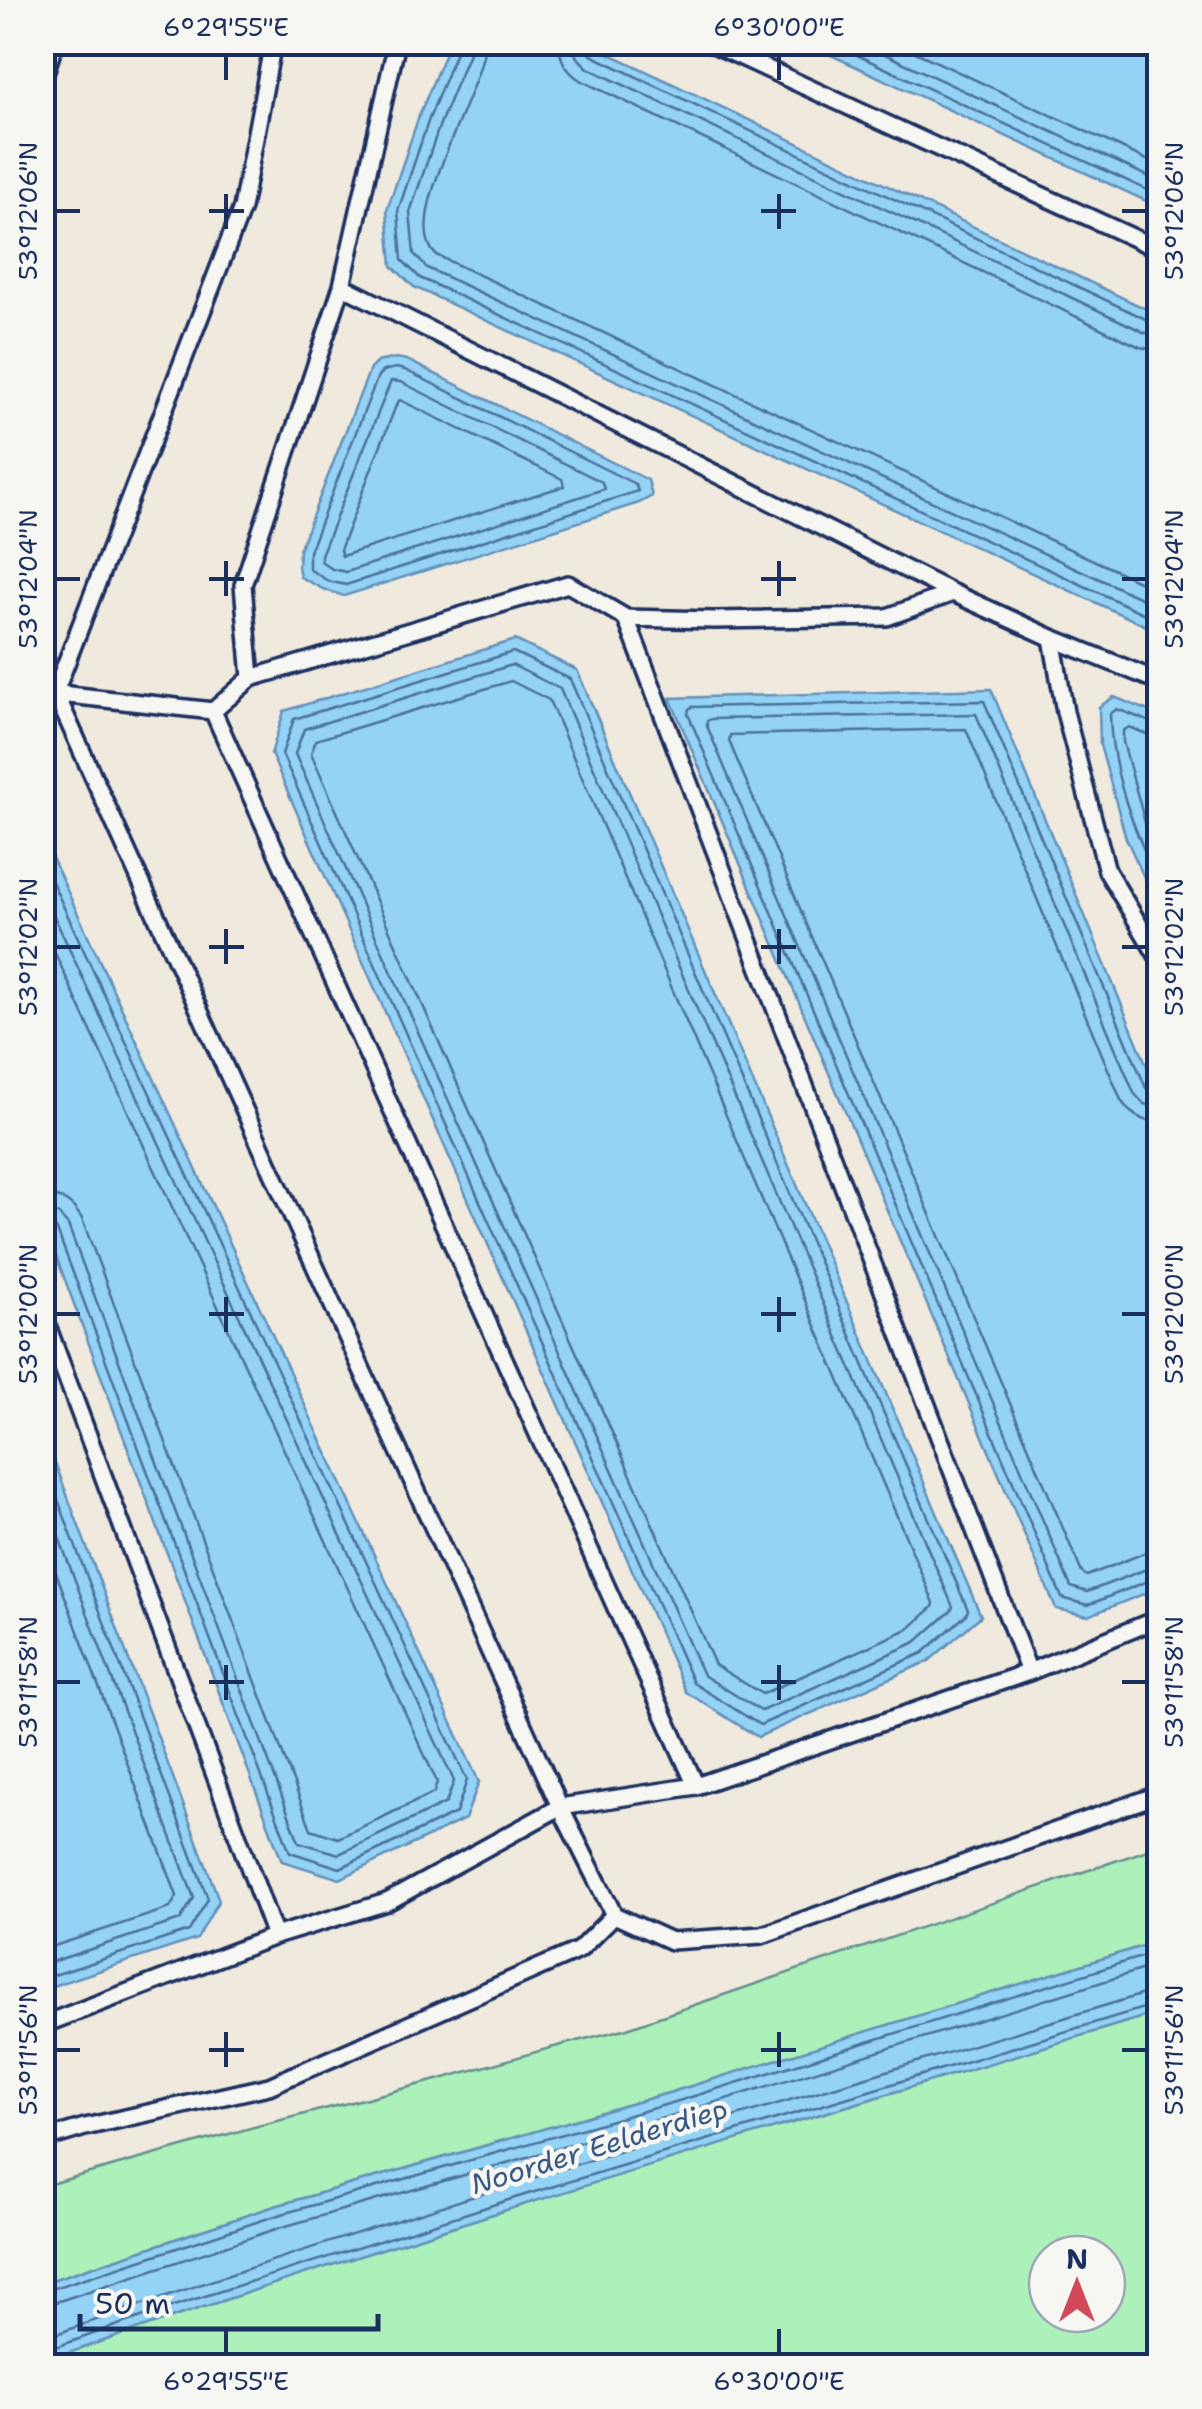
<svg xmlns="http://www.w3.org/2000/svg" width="1202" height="2409" font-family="'Shantell Sans',sans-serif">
	<rect width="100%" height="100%" fill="#f0eade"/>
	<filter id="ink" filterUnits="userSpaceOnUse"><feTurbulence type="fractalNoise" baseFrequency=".01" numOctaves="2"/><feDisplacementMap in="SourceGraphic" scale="20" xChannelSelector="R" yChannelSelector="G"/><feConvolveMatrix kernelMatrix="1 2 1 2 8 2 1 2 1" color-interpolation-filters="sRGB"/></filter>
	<g filter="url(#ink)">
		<path fill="#acf0ba" stroke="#64908c" stroke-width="2.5" fill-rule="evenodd" d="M1159,1846V1941L672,2092L272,2207L43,2283V2186L254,2127L437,2080L550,2048L624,2029Z
			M1159,2012V2366H43L42,2362C410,2233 786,2126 1159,2012ZM1047,2254H1107V2314H1047Z"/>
		<path fill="#94d3f6" stroke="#6491b9" stroke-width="2.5" d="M449,43H587L1159,315V632L414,287L392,266L387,210L419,116Z
			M805,43H1159V207Z
			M396,358L407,360L648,480L652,496L639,503L344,596L325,590L300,577L298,566L299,550L370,369L377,362Z
			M515,640L577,670L981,1616L929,1661L758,1737L686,1692L271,754L284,711Z
			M991,689L1159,1095V1588L1088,1616L1056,1609L670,698Z
			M1114,697L1159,715V910L1126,838L1100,745L1099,707Z
			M42,836L479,1782L465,1819L340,1879L282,1861L43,1221Z
			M42,1428L219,1900L197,1939L43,1989Z
			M1159,1941V2012C786,2126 410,2233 43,2362V2283L272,2207L672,2092Z"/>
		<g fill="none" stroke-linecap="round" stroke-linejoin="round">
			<path stroke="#4b719b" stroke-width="2.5" d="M458,42L457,49L429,119L398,211L402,260L420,278L1160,621
				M470,42L469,53L440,124L410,212L414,254L427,268L1160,607
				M485,42C484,89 398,220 436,255L1160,591
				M559,42C559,59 566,71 580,80L1140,347L1160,351
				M574,42L576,56L588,68L1146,333L1160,335
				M586,42L587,51L593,56L1152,322L1160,323
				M829,42L1160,196
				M859,42L1160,182
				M894,42L1160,166
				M396,368L405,370L635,484L638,491L346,585L328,581L309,569V552L378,376L383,371Z
				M391,381L401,382L602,482L604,489L346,572L332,569L321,561V555Z
				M400,400L562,479L564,486L342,556L340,550L397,403Z
				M513,652L570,679L968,1610L966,1615L923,1653L760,1725L693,1683L282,754L294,719Z
				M512,665L560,689L953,1607L951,1611L916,1642L761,1711L703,1675L295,754L304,729Z
				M511,681L549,700L934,1603L933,1607L908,1629L762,1694L715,1665L311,753L316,740Z
				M1160,724L1153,723L1117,709L1110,714C1111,774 1135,832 1160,886
				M1160,736L1149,735L1129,727L1123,731V742L1147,830L1160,856
				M42,860L467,1780L456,1813L340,1868L290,1852L57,1230L51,1224L42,1222
				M42,890L454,1781L446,1803L339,1854L299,1842L68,1225L58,1214L42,1210
				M42,925L437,1782L434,1793L338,1838L311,1829L82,1219C73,1203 61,1195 42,1195
				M1160,1095L1152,1094L1146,1088L984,701L692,707L689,709L688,714L1062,1598L1088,1605L1153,1579H1160
				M1160,1108L1144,1104L1134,1093L976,714L711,719L707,721V726L1071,1587L1087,1592L1149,1568L1160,1566
				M1160,1123C1142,1122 1130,1115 1121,1100L966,729L730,735L729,741L1082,1573L1087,1576L1144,1553L1160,1551
				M42,1457L208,1899L189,1931L42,1979
				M42,1492L194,1898L180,1920L42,1965
				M42,1535L177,1896L170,1908L42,1950
				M42,2292L275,2216L675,2102L1160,1951
				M42,2305L53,2303L279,2228L678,2114L1160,1964
				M42,2339C406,2210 781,2104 1150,1992L1160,1991
				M42,2352L164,2309L518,2197L1160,2003"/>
			<g stroke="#1b2f5e" stroke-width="22">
				<path id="lane" d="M273,42L242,208L55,692L560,1807L614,1915L671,1941L762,1935L1160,1794
					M709,42L1160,250
					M42,82L55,42
					M342,286L953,593
					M626,618L1029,1672
					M1052,638L1160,682
					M251,678L243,585L342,286L397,42
					M42,692L213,711L251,678L568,584L626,618L714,620L887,617L953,593L1052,638L1065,712L1107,871L1160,960
					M213,711L696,1786
					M42,1312L275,1936
					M42,2025L275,1936L387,1902L560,1807L696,1786L1029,1672L1160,1618
					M42,2140L85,2127L269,2086L579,1950L614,1915"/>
			</g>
			<use href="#lane" stroke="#f6f6f2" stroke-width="15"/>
		</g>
	</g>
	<path fill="none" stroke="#1b2f5e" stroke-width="4" d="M226,55V80M779,55V80M226,194V229M779,194V229M55,211H80M209,211H244M761,211H796M1122,211H1147M226,561V596M779,561V596M55,579H80M209,579H244M761,579H796M1122,579H1147M226,929V964M779,929V964M55,947H80M209,947H244M761,947H796M1122,947H1147M226,1297V1332M779,1297V1332M55,1314H80M209,1314H244M761,1314H796M1122,1314H1147M226,1665V1700M779,1665V1700M55,1682H80M209,1682H244M761,1682H796M1122,1682H1147M226,2032V2067M779,2032V2067M55,2050H80M209,2050H244M761,2050H796M1122,2050H1147M226,2329V2354M779,2329V2354"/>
	<g text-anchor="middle" stroke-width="9" stroke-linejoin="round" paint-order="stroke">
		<g font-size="28" font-style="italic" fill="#395884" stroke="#f6f6f2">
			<text transform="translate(599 2146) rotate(-17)" y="10">Noorder Eelderdiep</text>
		</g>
	</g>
	<rect width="1202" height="2409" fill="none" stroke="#f6f6f2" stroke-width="110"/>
	<g transform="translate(1077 2284)"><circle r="48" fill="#f6f6f2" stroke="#9ea6b7" stroke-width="2.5"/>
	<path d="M0-8L18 38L0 25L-18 38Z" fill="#d1495b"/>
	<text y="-15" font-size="28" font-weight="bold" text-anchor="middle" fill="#1b2f5e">N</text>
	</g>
	<path d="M80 2314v15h298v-15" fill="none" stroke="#1b2f5e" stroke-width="5"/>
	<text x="95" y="2314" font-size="30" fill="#1b2f5e" stroke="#f6f6f2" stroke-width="8" paint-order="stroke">50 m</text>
	<rect x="55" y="55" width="1092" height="2299" fill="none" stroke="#1b2f5e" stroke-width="4"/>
	<g font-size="25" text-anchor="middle" fill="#1b2f5e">
		<text x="226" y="36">6°29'55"E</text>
		<text x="779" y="36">6°30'00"E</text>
		<text transform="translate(28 211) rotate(-90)" y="9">53°12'06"N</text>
		<text transform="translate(1174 211) rotate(-90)" y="9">53°12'06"N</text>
		<text transform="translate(28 579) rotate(-90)" y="9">53°12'04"N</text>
		<text transform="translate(1174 579) rotate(-90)" y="9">53°12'04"N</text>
		<text transform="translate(28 947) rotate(-90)" y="9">53°12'02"N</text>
		<text transform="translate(1174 947) rotate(-90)" y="9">53°12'02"N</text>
		<text transform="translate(28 1314) rotate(-90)" y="9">53°12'00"N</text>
		<text transform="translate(1174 1314) rotate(-90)" y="9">53°12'00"N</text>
		<text transform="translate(28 1682) rotate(-90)" y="9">53°11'58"N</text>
		<text transform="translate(1174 1682) rotate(-90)" y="9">53°11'58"N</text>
		<text transform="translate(28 2050) rotate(-90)" y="9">53°11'56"N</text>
		<text transform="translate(1174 2050) rotate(-90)" y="9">53°11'56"N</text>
		<text x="226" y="2390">6°29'55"E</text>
		<text x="779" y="2390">6°30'00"E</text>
	</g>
</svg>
